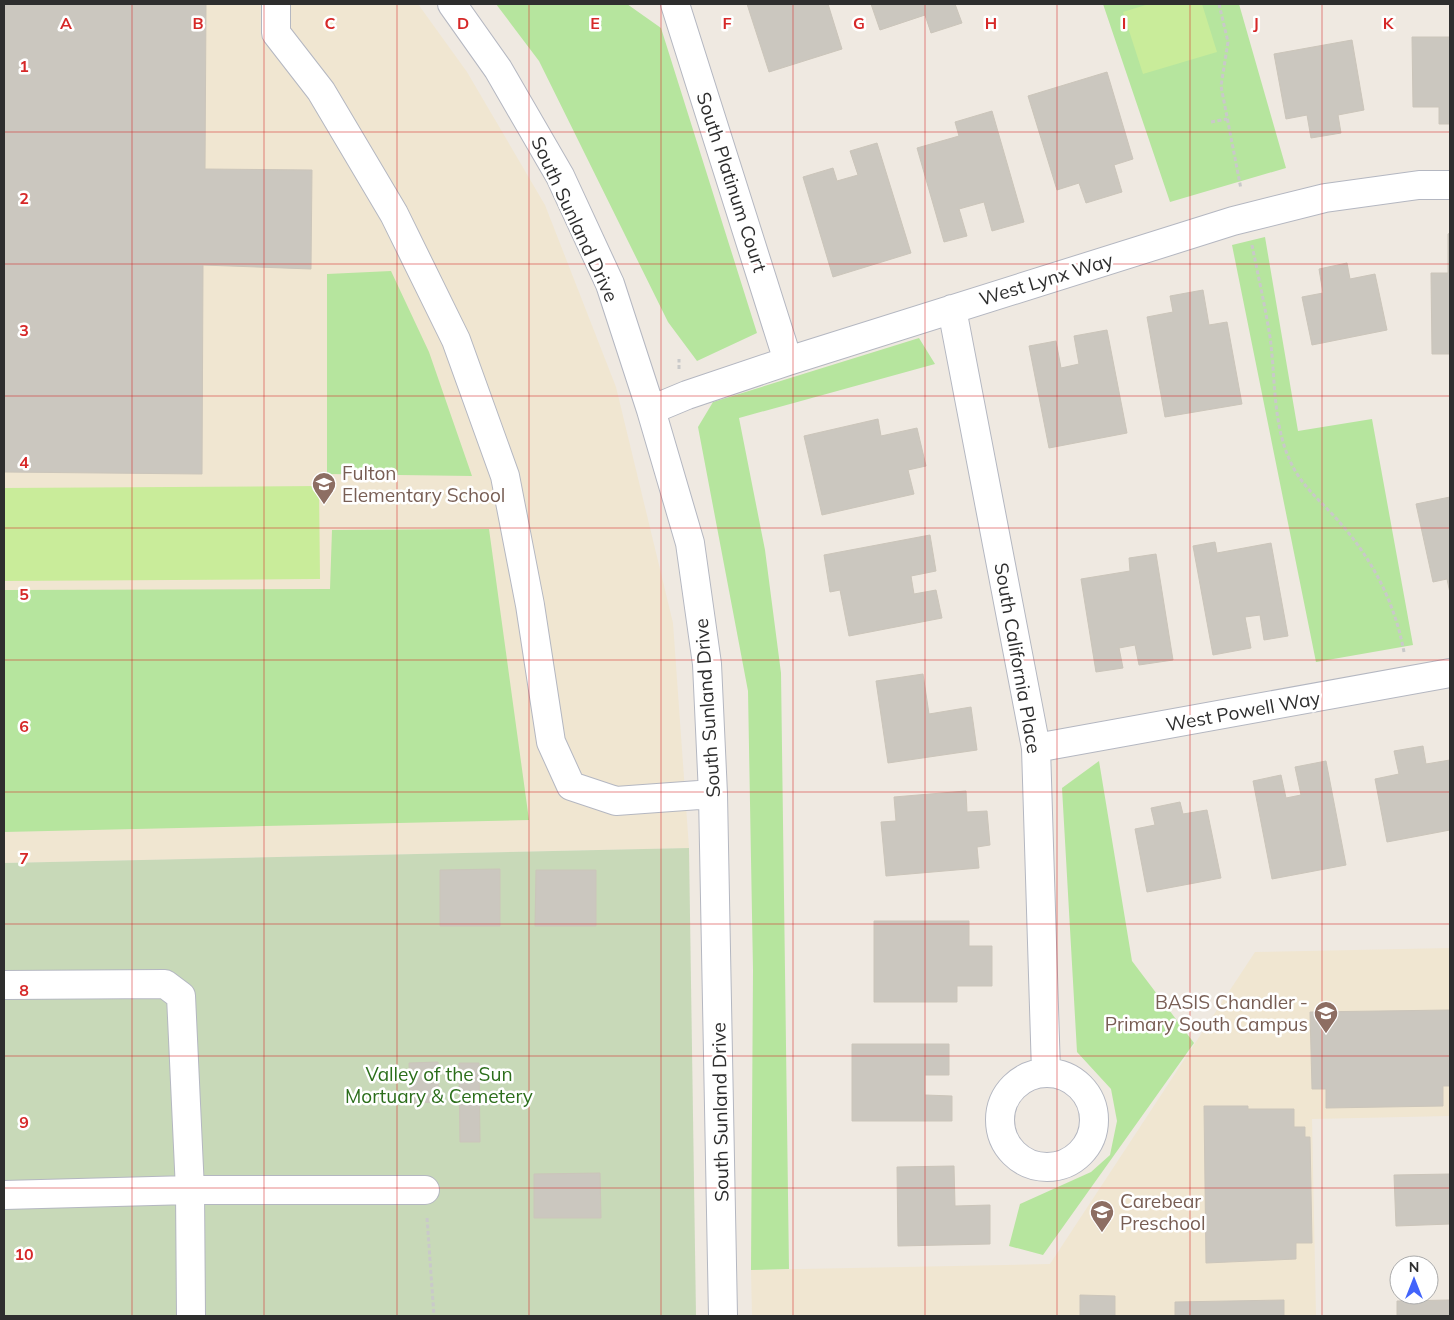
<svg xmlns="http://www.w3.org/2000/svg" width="1454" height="1320" font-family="Mulish,sans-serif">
	<rect width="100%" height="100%" fill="#efe9e1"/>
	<path fill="#f0e6d1" d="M4,4H418L467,72L545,205L616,387L673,623L689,848L4,863Z
		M1450,948V1116L1312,1119L1316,1316H752L751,1270L1050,1264L1255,952Z"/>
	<path fill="#b6e59e" d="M496,4H627L661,28L757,333L697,361L668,322L539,61Z
		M1103,4H1239L1286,168L1170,202Z
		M1265,237L1298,431L1372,419L1413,645L1316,662L1232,245Z
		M391,271L429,352L472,476L327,474V274Z
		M919,338L935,364L739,418L765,550L781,673L789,1269L751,1270L753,970L748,691L698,427L713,402Z
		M489,529L529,820L4,832V590L330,589L332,530Z
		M1099,761L1132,961L1194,1043L1043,1255L1009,1246L1020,1204L1091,1172L1110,1155L1117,1121L1111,1089L1077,1052L1062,788Z"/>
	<path fill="#c8d9b8" d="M689,848L696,1316H4V863Z"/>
	<path fill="#c9ec9a" d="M1149,4H1202L1217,52L1143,74L1123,12Z
		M319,486L320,579L4,581V488Z"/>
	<path fill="#cbc7bf" stroke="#cbc5ba" d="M4,4H206L205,169L312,170L311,269L203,265L202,474L4,472Z
		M747,4H828L842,49L769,72Z
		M871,4H955L962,23L931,33L925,15L880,30Z
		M1412,37H1450V124H1439V107H1413Z
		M1352,40L1364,110L1338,115L1341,133L1311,138L1307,115L1286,119L1274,54Z
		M1107,72L1133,159L1114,165L1122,192L1086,203L1079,183L1057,190L1028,96Z
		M992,111L1024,222L992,231L984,202L959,209L967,236L944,242L917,148L959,136L955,122Z
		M877,143L911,253L833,277L803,177L833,168L837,181L858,175L850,151Z
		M1450,233V354H1432L1431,273H1448V234Z
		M1347,263L1350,279L1375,274L1387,330L1312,345L1302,297L1323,293L1319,269Z
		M1203,290L1209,325L1227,322L1242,404L1165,417L1147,317L1173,312L1170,296Z
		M1107,330L1127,433L1049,448L1029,346L1056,341L1061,368L1079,364L1074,336Z
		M878,419L881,436L917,428L926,466L908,470L914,494L822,515L804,436Z
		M1450,497V593L1447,579L1433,582L1416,504Z
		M930,535L936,571L911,576L914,594L936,590L942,618L849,636L840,590L830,592L824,555Z
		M1215,542L1217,553L1271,543L1288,636L1264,640L1260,615L1245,617L1251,648L1213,655L1193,546Z
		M1156,554L1173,660L1139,665L1135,645L1119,648L1123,668L1096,672L1081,579L1130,571L1129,558Z
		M923,674L929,714L971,707L977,750L888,763L876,681Z
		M1423,746L1426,764L1450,760V830L1387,842L1375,779L1399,774L1394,751Z
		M1326,761L1346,865L1272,879L1253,781L1281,775L1286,798L1301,795L1295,767Z
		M966,791L967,812L987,811L990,845L977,847L979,868L886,876L881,822L896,821L894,797Z
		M1180,802L1183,814L1207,810L1221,878L1147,892L1135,829L1155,825L1151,808Z
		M500,869V926H440V870Z
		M536,870H596V926H535Z
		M874,921H969V946H992V986H957V1002H874Z
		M1450,1010V1086H1443V1106L1326,1108V1089H1312L1310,1012Z
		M852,1044H949V1075H925V1095L952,1096V1121H852Z
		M438,1062L439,1102L410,1103L409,1063Z
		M459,1063H479L480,1142H460Z
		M1204,1106H1248V1109H1294V1127H1305V1137H1310L1312,1243H1296V1259L1206,1263Z
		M954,1166L955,1206L990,1205V1244L898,1246L897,1167Z
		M600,1173L601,1218H534V1174Z
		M1450,1174V1224L1396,1226L1394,1175Z
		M1080,1295L1115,1296V1316H1080Z
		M1284,1300V1316H1302H1175V1302Z
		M1450,1300V1316H1397V1301Z"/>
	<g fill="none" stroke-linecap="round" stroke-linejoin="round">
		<g stroke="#b4b7c1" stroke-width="30">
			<path id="minor" d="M276,4V33L321,91L394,214L456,340L505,476L530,605L551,742L571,786L616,801L713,794
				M452,4L498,69L560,176L610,284L651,410L690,543L707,664L713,794L723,1316
				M675,4L788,361
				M952,309L1036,748L1046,1072
				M651,410L687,395L788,361L1233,221L1325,198L1419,185H1450
				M1036,748L1450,673
				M4,985L165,984L181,996L190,1190L191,1316
				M1000 1120a47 47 0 1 1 94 0a47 47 0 1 1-94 0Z
				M4,1195L190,1190H425"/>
		</g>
		<path stroke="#c9c9c9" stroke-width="3" stroke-dasharray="4 2.5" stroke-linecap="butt" d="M1219,4L1228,42L1221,86L1241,189
			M1211,122L1227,119
			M1252,245C1258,275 1265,306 1270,337C1276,381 1272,427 1293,467C1303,486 1319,500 1334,516C1370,555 1394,599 1404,652
			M679,369V359
			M427,1218L434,1316"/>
		<use href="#minor" stroke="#fff" stroke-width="28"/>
	</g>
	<path fill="none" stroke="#d62828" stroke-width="1" stroke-opacity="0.55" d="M132,4V1316M264,4V1316M397,4V1316M529,4V1316M661,4V1316M793,4V1316M925,4V1316M1057,4V1316M1190,4V1316M1322,4V1316M4,132H1450M4,264H1450M4,396H1450M4,528H1450M4,660H1450M4,792H1450M4,924H1450M4,1056H1450M4,1188H1450"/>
	<defs>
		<g id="school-pin" transform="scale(1.25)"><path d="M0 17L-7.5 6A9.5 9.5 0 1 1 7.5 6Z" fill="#8d6e63" stroke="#fff"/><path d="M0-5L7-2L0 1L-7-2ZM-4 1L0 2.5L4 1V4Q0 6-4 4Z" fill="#fff"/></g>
	</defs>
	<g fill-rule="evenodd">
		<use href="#school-pin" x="324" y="484"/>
		<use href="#school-pin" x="1326" y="1013"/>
		<use href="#school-pin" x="1102" y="1212"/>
	</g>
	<g text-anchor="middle" stroke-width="5" stroke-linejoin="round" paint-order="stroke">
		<g font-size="19" fill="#2e2e2e" stroke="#fff">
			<text transform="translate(732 182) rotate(72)" y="7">South Platinum Court</text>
			<text transform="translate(575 219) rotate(65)" y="7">South Sunland Drive</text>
			<text transform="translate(1046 279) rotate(-17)" y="7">West Lynx Way</text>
			<text transform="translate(1018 658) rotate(80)" y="7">South California Place</text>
			<text transform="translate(707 708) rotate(-94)" y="7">South Sunland Drive</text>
			<text transform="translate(1243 711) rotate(-10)" y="7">West Powell Way</text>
			<text transform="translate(720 1112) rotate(-91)" y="7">South Sunland Drive</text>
		</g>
		<g font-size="19" fill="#785e54" stroke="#fff" text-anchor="start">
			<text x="342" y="480">Fulton<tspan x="342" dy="22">Elementary School</tspan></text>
			<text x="1308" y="1009" text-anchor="end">BASIS Chandler -<tspan x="1308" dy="22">Primary South Campus</tspan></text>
			<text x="1120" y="1208">Carebear<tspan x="1120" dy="22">Preschool</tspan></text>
		</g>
		<g font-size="19" fill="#2c6e1b" stroke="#fff">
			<text x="439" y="1081">Valley of the Sun<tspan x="439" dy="22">Mortuary &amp; Cemetery</tspan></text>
		</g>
	</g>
	<g font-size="16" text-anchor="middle" font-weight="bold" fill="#d62828" stroke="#fff" stroke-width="5" stroke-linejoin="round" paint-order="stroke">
		<text x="66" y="29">A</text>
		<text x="198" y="29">B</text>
		<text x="330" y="29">C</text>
		<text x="463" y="29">D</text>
		<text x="595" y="29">E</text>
		<text x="727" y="29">F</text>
		<text x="859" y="29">G</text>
		<text x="991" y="29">H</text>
		<text x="1124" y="29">I</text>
		<text x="1256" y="29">J</text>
		<text x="1388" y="29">K</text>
		<text x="24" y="72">1</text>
		<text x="24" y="204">2</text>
		<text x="24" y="336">3</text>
		<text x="24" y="468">4</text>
		<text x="24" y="600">5</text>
		<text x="24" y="732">6</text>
		<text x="24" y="864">7</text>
		<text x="24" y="996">8</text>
		<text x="24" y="1128">9</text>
		<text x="24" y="1260">10</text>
	</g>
	<rect width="1454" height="1320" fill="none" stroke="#2e2e2e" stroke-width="10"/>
	<g transform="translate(1414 1280)"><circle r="24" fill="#ffffff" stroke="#ababab"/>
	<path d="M0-4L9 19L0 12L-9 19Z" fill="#4264fb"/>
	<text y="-8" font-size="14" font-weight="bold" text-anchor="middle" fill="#2e2e2e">N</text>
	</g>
</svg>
